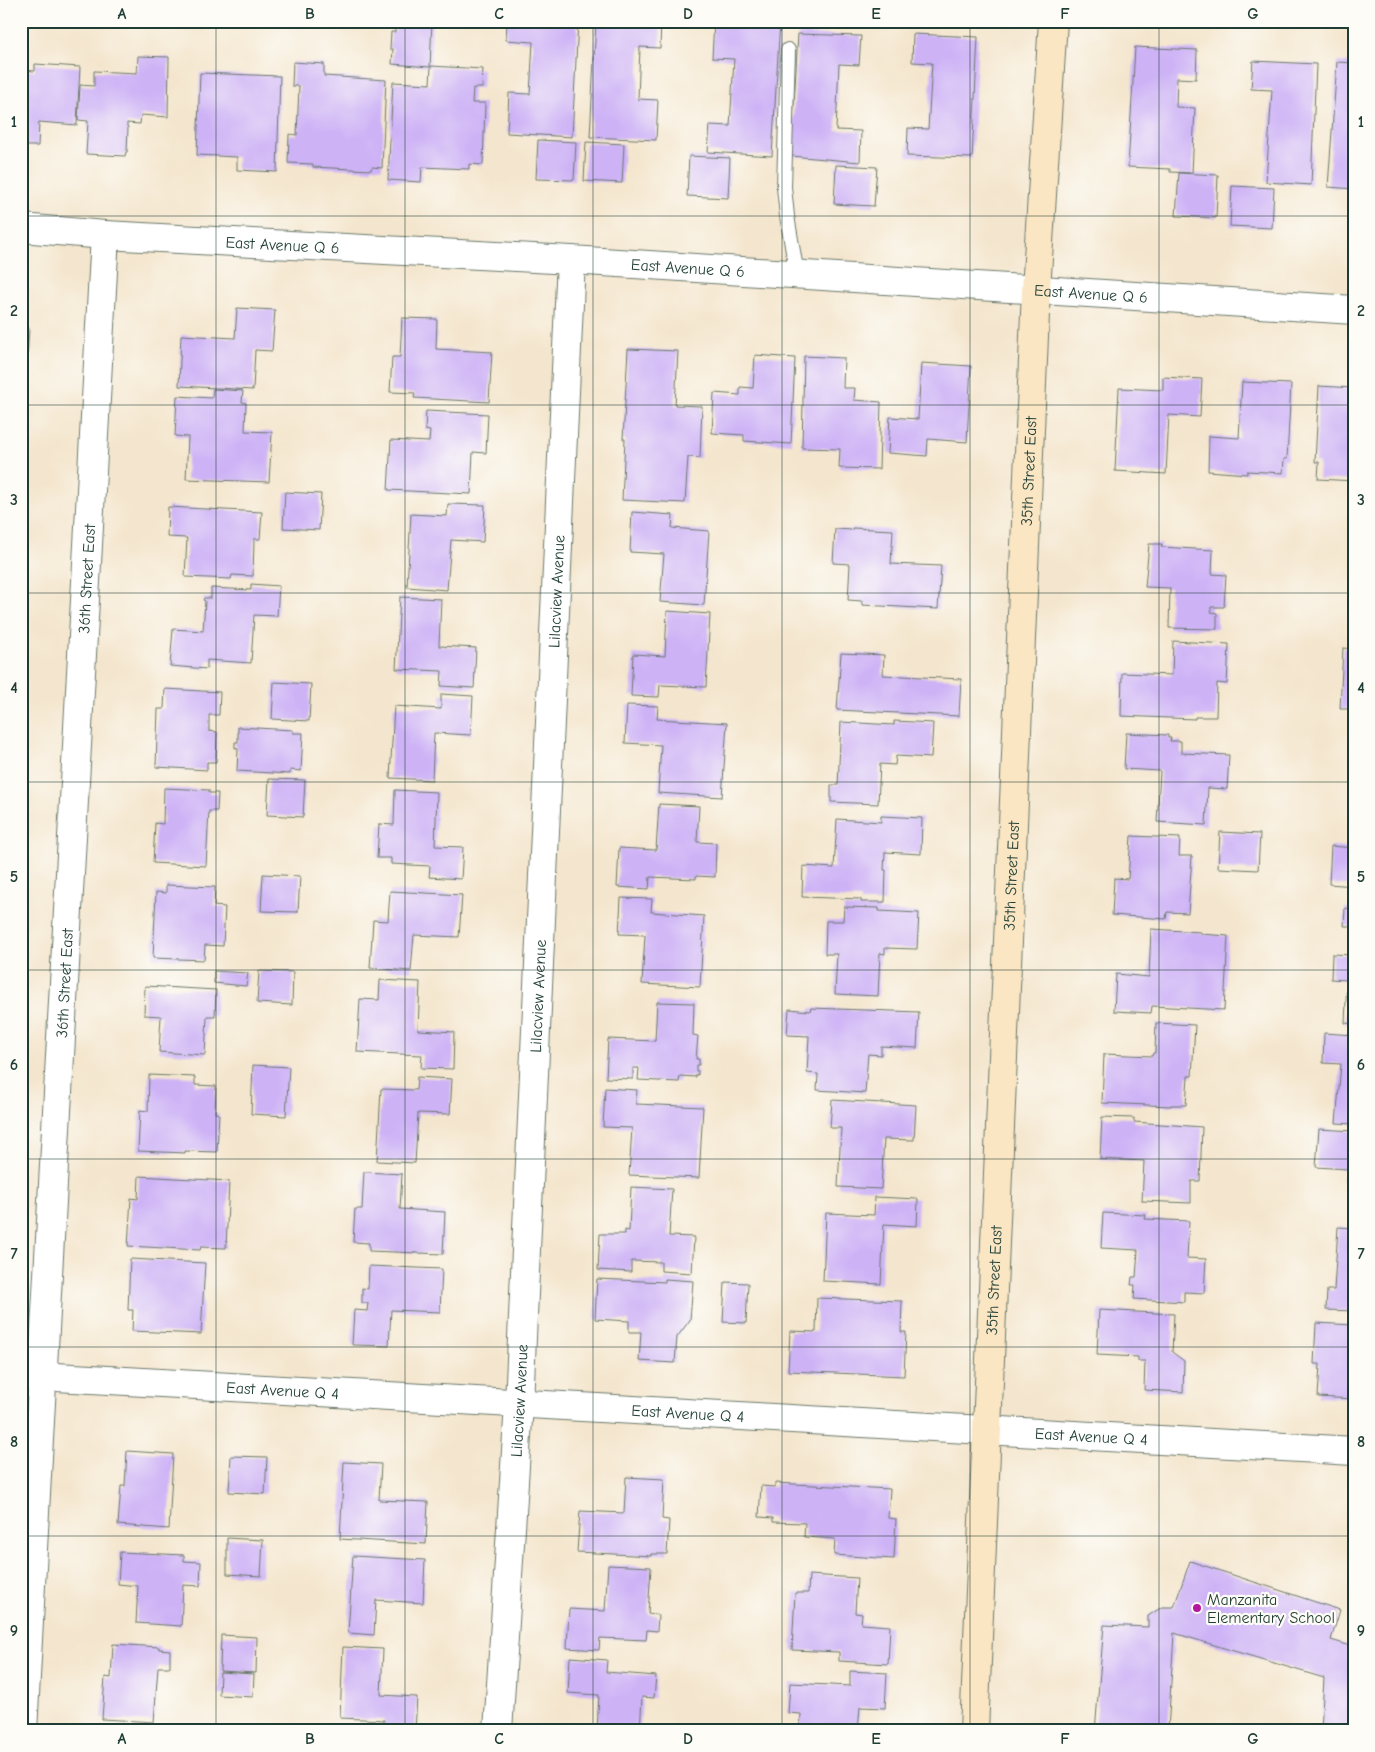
<svg xmlns="http://www.w3.org/2000/svg" width="1375" height="1752" font-family="'Comic Neue',sans-serif">
	<rect width="100%" height="100%" fill="#fdfcf7"/>
	<filter id="ink" filterUnits="userSpaceOnUse"><feTurbulence type="fractalNoise" baseFrequency=".02" numOctaves="2"/><feDisplacementMap in="SourceGraphic" scale="10" xChannelSelector="R" yChannelSelector="G"/><feConvolveMatrix kernelMatrix="1 2 1 2 8 2 1 2 1" color-interpolation-filters="sRGB"/></filter>
	<filter id="wash" filterUnits="userSpaceOnUse"><feTurbulence type="fractalNoise" baseFrequency=".0096" numOctaves="4" result="noise"/><feDisplacementMap in="SourceGraphic" scale="20" xChannelSelector="R" yChannelSelector="G"/><feGaussianBlur stdDeviation="1.12" result="paint"/><feColorMatrix in="noise" values="0 0 0 0 0 0 0 0 0 0 0 0 0 0 0 0 0 1.4 0 .05"/><feComposite in="paint" operator="in"/></filter>
	<g filter="url(#wash)">
		<rect width="100%" height="100%" fill="#f4e6ce"/>
		<g id="blocks">
			<path fill="#cdb2f6" d="M395,21H432L430,67L392,64L393,49H390L391,32H395Z
				M507,21H578L572,137L507,133L509,93L530,94L533,42L506,40Z
				M596,21H661L660,48L640,47L638,99L658,100L656,140L590,137Z
				M714,21H780L772,156L708,152L710,125L730,126L734,59L712,58Z
				M798,34L861,36L859,65L839,64L836,130L861,131L860,162L791,156Z
				M913,34L978,37L972,158L907,156L908,128L928,129L932,63L912,62Z
				M1135,47L1197,50L1196,79L1177,78L1176,107L1195,108L1192,173L1170,172V169L1128,167Z
				M138,56L169,57L168,117L141,115L140,124L127,123V127H128L127,152H126L125,156L86,154L88,121L78,120L80,85L94,86V71L137,73Z
				M1253,61L1316,64L1311,185L1266,182L1272,90L1251,89Z
				M293,62L324,64V76L386,80L382,168L372,167L371,170L313,167V164L288,163L289,134L297,135L299,86H292Z
				M1337,62L1354,63V189L1328,187Z
				M35,64L80,67L77,125L39,122L38,146H21V70L35,71Z
				M431,66L483,69L482,88H473L472,103H485L483,165L469,164V169L422,167L421,182L388,180L393,82L430,84Z
				M200,73L280,76L277,172L237,170V157L197,155Z
				M538,140L576,142L574,180L536,179Z
				M586,142L624,144L622,183L584,181Z
				M689,156L730,158L728,198L687,196Z
				M836,165L877,167L874,206L834,204Z
				M1179,173L1218,175L1216,218L1176,216Z
				M1232,186L1274,188L1272,228L1230,226Z
				M237,308L275,310L272,351L255,350L253,390L179,386L181,335L235,338Z
				M402,318L437,319L436,349L492,352L489,402L414,398L415,393L390,392L392,357H400Z
				M21,327L29,328L26,377L21,376Z
				M628,349L678,351L675,405L702,406L700,458L688,457L685,503L622,500L625,439H623Z
				M755,355L795,358L791,444L744,441V435L712,433L714,393L740,395V387L753,388Z
				M804,356L844,358L843,388H855L854,400L881,402L879,469L839,468L840,449L802,448Z
				M921,363L971,366L967,442L928,439L927,456L888,453L890,417L918,419Z
				M1163,377L1202,379L1200,417L1169,415L1166,474L1115,471L1119,388L1163,390Z
				M1242,382L1291,384L1287,459H1284L1283,473L1247,471V474L1208,471L1209,436L1239,438Z
				M1319,386L1354,388V481L1318,479L1319,462H1315Z
				M21,387H26L24,427H21Z
				M213,389L243,391L242,402L246,403L245,431L272,432L269,482L186,479L188,437L175,436L177,396L212,398Z
				M426,411L488,414L486,453L473,452L471,494L388,490L391,440L429,442L430,431L425,430Z
				M285,492L321,494L319,530L283,528Z
				M448,504L485,505L483,542L451,540L447,590L407,587L411,514L447,516Z
				M168,507L262,512L260,539H254L253,576L232,575L231,579L185,577L187,538L167,537Z
				M632,512L673,515L672,528L709,531L704,605L660,602L664,554L630,552Z
				M852,528L893,530L891,564L941,566L938,609L862,605V601L848,600L850,564L833,563L835,529L852,530Z
				M1149,544H1162L1161,547L1213,550L1212,574L1226,575L1224,607H1211V612L1217,613V629L1169,628L1170,588L1145,587Z
				M251,584L279,586L277,616L254,615L251,663L207,660V669L170,666L173,629L203,631L205,601L203,600L204,598H211V588L251,590Z
				M400,597L441,599L439,646L476,648L474,688L441,686L442,671L396,669Z
				M667,611L710,614L706,687L660,685L659,697L631,696L633,654L665,656Z
				M1173,641L1229,644L1227,684L1217,683L1216,717H1195V719L1121,716L1122,673L1172,675Z
				M1343,648L1354,649V709H1340Z
				M841,653L884,655L883,675L961,679L959,716L837,710Z
				M274,682L311,684L309,721L272,719Z
				M165,689L220,692L219,715H209V731L217,732L216,762H207V770L156,767L158,709H164Z
				M441,694L473,696L471,735L434,733L432,780L390,778L394,706L441,709Z
				M627,705L658,706L657,719L727,723L722,797L658,793L661,745L625,743Z
				M894,721L933,723L931,758L896,756L895,765L880,764L878,804L831,802V785H838L841,722L894,725Z
				M238,727L293,730V733H303L301,771L290,770V774L237,771L238,749L235,748V742H238Z
				M1126,733L1168,735V738H1171L1170,741H1181V753L1229,755L1227,789L1208,788L1206,825L1157,822L1160,771L1124,769Z
				M269,779L305,780L303,817L267,815Z
				M164,788L209,790V793H218L217,811H209L206,866L153,863L155,823L163,824Z
				M395,790L437,792L435,846L463,847L461,879L429,877L430,866L391,864V858H377L379,824L394,825Z
				M659,804L699,806L697,842L716,843L715,877L696,876V879L650,877L649,889L617,887L619,848L656,850Z
				M881,816L922,818L921,854L885,852L884,870H886L885,902H861V899L802,897L803,866L834,868L837,819L881,822Z
				M1220,832L1260,834L1258,870L1218,868Z
				M1131,836L1180,838L1179,856H1192L1188,913L1167,912L1166,919L1112,915L1114,878L1128,879Z
				M1331,846L1354,848V886L1329,884Z
				M263,874L300,876L298,912L261,911Z
				M166,885L215,887L214,906L225,907L223,946L205,945L204,960L153,958L156,892L166,893Z
				M390,891L462,895L459,937L414,935L411,971L370,968L373,920L388,921Z
				M1352,895H1354V926H1344L1345,908L1352,909Z
				M621,898L652,899L651,912L704,916L700,987L642,984L645,935L619,934Z
				M844,907L879,908V911L919,913L917,949L885,948V954L880,953L878,996L835,994L837,954H825L826,921H843Z
				M1151,929L1201,932V934L1228,936L1224,1010L1152,1006L1151,1013L1114,1011L1116,974L1149,977Z
				M1332,954L1354,955V1024L1345,1023L1347,980L1331,979Z
				M214,971L248,973L246,986L214,983Z
				M259,971L293,972L292,1005L257,1003Z
				M380,980L420,982L418,1030L454,1032L453,1069L421,1068L422,1055L357,1052L360,999L379,1000Z
				M145,986L216,990L215,1016H207L205,1055L159,1052L161,1016L144,1015Z
				M657,1002L694,1003L693,1035L698,1036L696,1059H699V1065H696V1071H698V1075L696,1074V1077L680,1076L679,1082L638,1080L639,1068H633V1079L606,1078L608,1039L655,1041Z
				M811,1008L919,1012L917,1048L881,1046V1055L868,1054L865,1093L817,1090L818,1074L807,1073L809,1036L787,1035L789,1009L810,1011Z
				M1156,1023L1195,1025L1192,1076H1188L1186,1105H1171V1106L1102,1103L1104,1054L1152,1056L1153,1053H1155Z
				M1324,1033L1354,1035V1124L1336,1123L1341,1064L1323,1063Z
				M253,1065L289,1067L286,1116L251,1114Z
				M149,1075L195,1077V1085L216,1086L215,1113L219,1114L217,1152L185,1151V1153L138,1151L140,1110L148,1111Z
				M417,1077L452,1079L450,1114L418,1113L415,1163L377,1161L381,1089L416,1090Z
				M605,1088L637,1090L636,1104L703,1107L699,1178L629,1175L632,1128L603,1127Z
				M832,1100L916,1105L914,1140L884,1139L881,1189L838,1187L841,1128H830Z
				M1102,1117L1134,1118V1122L1202,1127L1200,1181H1191V1203L1142,1201L1144,1161L1100,1159Z
				M1319,1129L1354,1131V1183H1347L1348,1169L1316,1167Z
				M364,1172L402,1174L400,1209L445,1212L443,1254L369,1251V1243L353,1242L355,1209H362Z
				M139,1176L229,1181L226,1248L201,1247L200,1250L128,1246L131,1198L138,1199Z
				M631,1187L672,1189L669,1236L694,1237L692,1273L661,1271V1262L631,1261V1272L598,1270L600,1234H625V1230L629,1231Z
				M875,1197L918,1199L917,1226L884,1224L881,1284L823,1281L826,1213L874,1215Z
				M1103,1213L1146,1215L1145,1219L1189,1221L1187,1258L1206,1259L1204,1293L1184,1292V1302L1134,1299L1135,1285H1131L1132,1277H1136L1138,1250L1101,1248Z
				M1338,1227L1354,1228V1311L1326,1310L1327,1290H1334Z
				M130,1259L205,1263L201,1334L132,1331L133,1310H128Z
				M369,1266L442,1269L440,1312L391,1310L389,1346L352,1345L354,1310L367,1311L368,1303H362V1288L368,1289Z
				M597,1279L665,1282V1279L693,1281L690,1320L677,1337L675,1363L639,1361L641,1332H629V1321L595,1319Z
				M725,1282L748,1283L746,1323L723,1322Z
				M817,1298L902,1301L901,1332H906L904,1376L788,1371L790,1331L816,1332Z
				M1099,1310L1174,1314L1172,1352L1184,1361L1183,1392L1144,1390L1145,1361H1138V1357L1097,1355Z
				M1316,1323L1354,1325V1399L1318,1397L1320,1364H1314Z
				M127,1451L173,1454L169,1529L118,1525L121,1486H125Z
				M231,1456L267,1457L265,1494L229,1492Z
				M344,1462L381,1464L379,1500L428,1502L426,1544L340,1539Z
				M626,1477L664,1479L662,1519L669,1520L667,1554H651V1556L577,1552L580,1511L624,1513Z
				M775,1483L890,1489L888,1518L896,1519L894,1559L834,1555L835,1539L804,1537L805,1523L773,1522V1518L759,1517L761,1486L775,1487Z
				M227,1538L263,1540L261,1576L227,1574Z
				M120,1552L184,1555V1561L201,1562L200,1586L183,1585L181,1626L136,1623L138,1586L118,1584Z
				M353,1556L425,1560L423,1603L376,1600L374,1635L348,1633Z
				M1190,1561L1340,1610L1331,1640L1354,1647V1731H1321L1324,1678L1174,1633L1168,1731H1095L1104,1625L1148,1627V1616L1162,1607H1174Z
				M608,1565L651,1567L648,1614L658,1615L657,1631L647,1630L646,1640L600,1638L599,1650L567,1648L569,1609L605,1611Z
				M809,1575L857,1578L855,1613L862,1614L861,1624L890,1626L888,1664L839,1661V1652L792,1650L795,1593H808Z
				M221,1635L257,1637L256,1673L220,1671Z
				M113,1644L159,1647V1649L170,1650V1667H158L154,1722L102,1719L105,1677L111,1678Z
				M343,1647L383,1649L381,1695L417,1697L415,1731H383L384,1720L340,1718Z
				M570,1657L607,1660L606,1672L656,1676L654,1698L642,1697L640,1731H597L599,1695L568,1693Z
				M850,1671L887,1673L885,1708L860,1707L858,1731H800L801,1714L788,1713L790,1683L850,1686Z
				M220,1672L254,1674L253,1697L219,1695Z"/>
		</g>
	</g>
	<g filter="url(#ink)">
		<use href="#blocks" fill-opacity="0" stroke="#6a786a" stroke-width="1"/>
		<g fill="none" stroke-linecap="round" stroke-linejoin="round">
			<g stroke="#6a786a" stroke-width="16">
				<path id="lane" d="M788,50L784,187L787,216L797,275"/>
			</g>
			<g stroke="#6a786a" stroke-width="30">
				<g id="street">
					<path id="s1" d="M21,228L105,235L571,260L1354,310"/>
					<path id="s2" d="M21,1375L1354,1451"/>
					<path id="s3" d="M23,1731L105,235"/>
					<path id="s4" d="M498,1731L519,1404L571,260"/>
				</g>
			</g>
			<g stroke="#6a786a" stroke-width="30">
				<g id="secondary">
					<path id="s5" d="M974,1731L1036,290L1053,21"/>
				</g>
			</g>
			<use href="#lane" stroke="#fff" stroke-width="14"/>
			<use href="#street" stroke="#fff" stroke-width="28"/>
			<use href="#secondary" stroke="#fbe6c4" stroke-width="28"/>
		</g>
	</g>
	<path fill="none" stroke="#1f3d34" stroke-width="1" stroke-opacity="0.55" d="M216,21V1731M405,21V1731M593,21V1731M782,21V1731M970,21V1731M1159,21V1731M21,216H1354M21,405H1354M21,593H1354M21,782H1354M21,970H1354M21,1159H1354M21,1347H1354M21,1536H1354"/>
	<circle fill="#b5179e" stroke="#fdfcf7" stroke-width="2" cx="1197" cy="1608" r="5"/>
	<g text-anchor="middle" stroke-width="4.5" stroke-linejoin="round" paint-order="stroke">
		<g font-size="16" fill="#1f3d34" stroke="#fdfcf7">
			<text dy="6" stroke="none"><textPath href="#s1" startOffset="262">East Avenue Q 6</textPath></text>
			<text dy="6" stroke="none"><textPath href="#s1" startOffset="668">East Avenue Q 6</textPath></text>
			<text dy="6" stroke="none"><textPath href="#s1" startOffset="1072">East Avenue Q 6</textPath></text>
			<text dy="6" stroke="none"><textPath href="#s5" startOffset="1261">35th Street East</textPath></text>
			<text dy="6" stroke="none"><textPath href="#s3" startOffset="1154">36th Street East</textPath></text>
			<text dy="6" stroke="none"><textPath href="#s4" startOffset="1141">Lilacview Avenue</textPath></text>
			<text dy="6" stroke="none"><textPath href="#s5" startOffset="856">35th Street East</textPath></text>
			<text dy="6" stroke="none"><textPath href="#s3" startOffset="749">36th Street East</textPath></text>
			<text dy="6" stroke="none"><textPath href="#s4" startOffset="736">Lilacview Avenue</textPath></text>
			<text dy="6" stroke="none"><textPath href="#s5" startOffset="451">35th Street East</textPath></text>
			<text dy="6" stroke="none"><textPath href="#s2" startOffset="262">East Avenue Q 4</textPath></text>
			<text dy="6" stroke="none"><textPath href="#s4" startOffset="331">Lilacview Avenue</textPath></text>
			<text dy="6" stroke="none"><textPath href="#s2" startOffset="668">East Avenue Q 4</textPath></text>
			<text dy="6" stroke="none"><textPath href="#s2" startOffset="1072">East Avenue Q 4</textPath></text>
		</g>
		<g font-size="16" fill="#1f3d34" stroke="#fdfcf7" text-anchor="start">
			<text x="1207" y="1605">Manzanita<tspan x="1207" dy="18">Elementary School</tspan></text>
		</g>
	</g>
	<rect width="1375" height="1752" fill="none" stroke="#fdfcf7" stroke-width="55"/>
	<rect x="28" y="28" width="1320" height="1696" fill="none" stroke="#1f3d34" stroke-width="2"/>
	<g font-size="16" text-anchor="middle" font-weight="bold" fill="#1f3d34">
		<text x="122" y="19">A</text>
		<text x="310" y="19">B</text>
		<text x="499" y="19">C</text>
		<text x="688" y="19">D</text>
		<text x="876" y="19">E</text>
		<text x="1065" y="19">F</text>
		<text x="1253" y="19">G</text>
		<text x="14" y="127">1</text>
		<text x="1361" y="127">1</text>
		<text x="14" y="316">2</text>
		<text x="1361" y="316">2</text>
		<text x="14" y="505">3</text>
		<text x="1361" y="505">3</text>
		<text x="14" y="693">4</text>
		<text x="1361" y="693">4</text>
		<text x="14" y="882">5</text>
		<text x="1361" y="882">5</text>
		<text x="14" y="1070">6</text>
		<text x="1361" y="1070">6</text>
		<text x="14" y="1259">7</text>
		<text x="1361" y="1259">7</text>
		<text x="14" y="1447">8</text>
		<text x="1361" y="1447">8</text>
		<text x="14" y="1636">9</text>
		<text x="1361" y="1636">9</text>
		<text x="122" y="1744">A</text>
		<text x="310" y="1744">B</text>
		<text x="499" y="1744">C</text>
		<text x="688" y="1744">D</text>
		<text x="876" y="1744">E</text>
		<text x="1065" y="1744">F</text>
		<text x="1253" y="1744">G</text>
	</g>
</svg>
